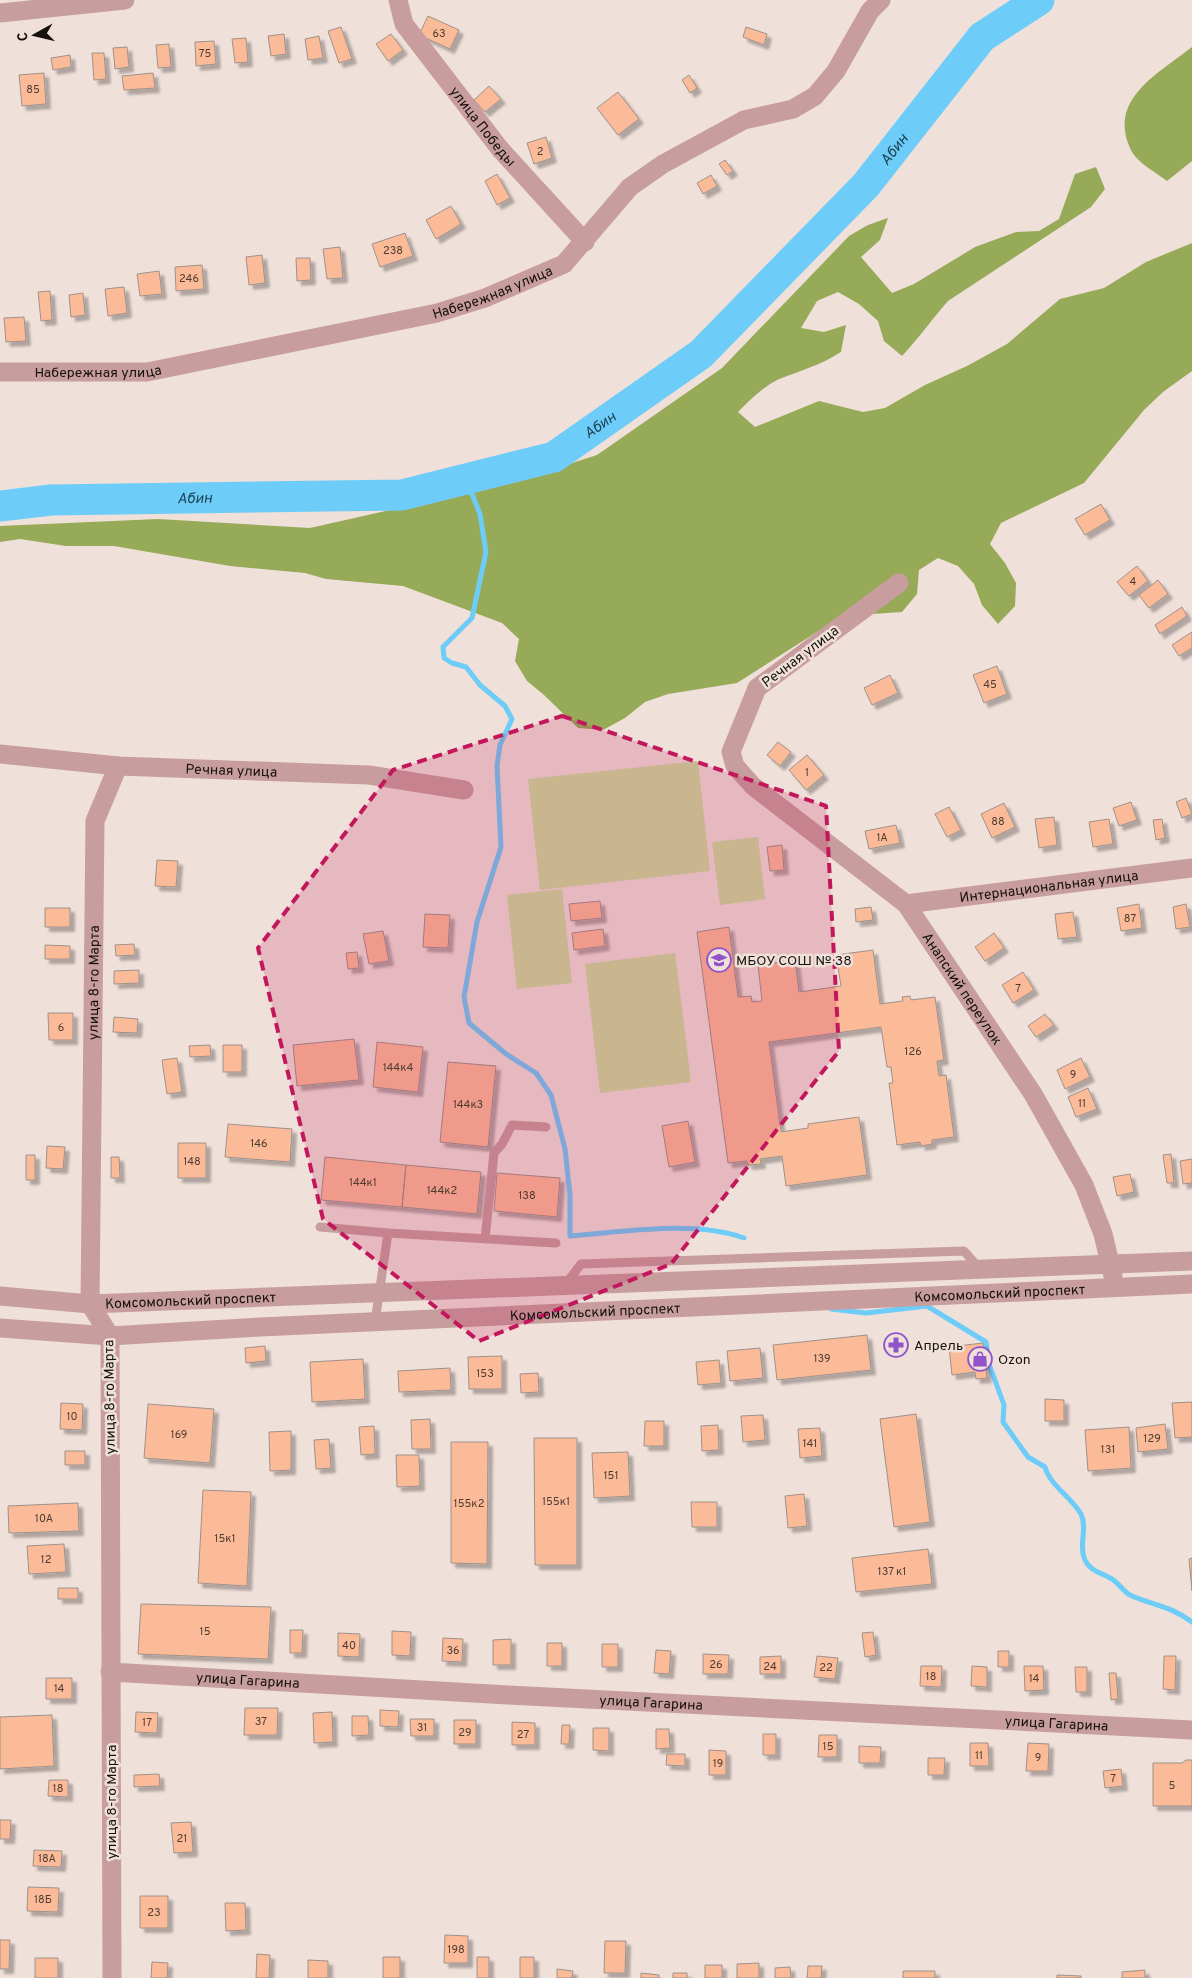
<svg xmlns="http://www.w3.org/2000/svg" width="1192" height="1978" font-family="Overpass,sans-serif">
	<defs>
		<filter id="shadow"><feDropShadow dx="4.5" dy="4.5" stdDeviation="1" flood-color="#0004"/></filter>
	</defs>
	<rect width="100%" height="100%" fill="#efe0da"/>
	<path fill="#cbdc9c" d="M698,761L710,871L540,890L528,779Z
		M758,837L765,899L720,905L712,842Z
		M562,889L572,983L517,989L507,895Z
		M675,953L691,1082L600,1093L585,964Z"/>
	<path fill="#97aa58" d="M1192,47V161L1167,181C1157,173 1138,163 1132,152C1105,100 1158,74 1192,47Z
		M1096,167L1105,189L1091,207L948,301C932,319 919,338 902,356L884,341L878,321L859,304L838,292L817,301L801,328L824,332L846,325L841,352C819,366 801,370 777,380C762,388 750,400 738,412L755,427L819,401L863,412L885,408L925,385L967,366L1007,344L1060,299L1104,288L1146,262L1192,243V371L1163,392L1144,410L1084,483L1001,523L990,544L1005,563L1016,583L1015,606L998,624L982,605L974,584L958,566L938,558L919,570L917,594L902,612L842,616L737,683L668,694L645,702L625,718L603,730L578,728L544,695L527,681L515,661L519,639L502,623L403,586L326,579L305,573L230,566L114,546H66L20,539L0,542V526L158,519L310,528L510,483L597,455L722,368L849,236L868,225L888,218L880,240L861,257L892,293L914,284L975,247L1016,232L1039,231L1059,219L1075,174Z"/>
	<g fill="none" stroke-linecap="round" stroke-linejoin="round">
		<path stroke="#6dccf8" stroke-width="5" d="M466,479L480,514L486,552L472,618L443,647L444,658L452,663L466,667L480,685L505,706L512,719L500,745L497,766L501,847L477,922L464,997L469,1023L506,1054L536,1073L551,1095L565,1149L570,1195V1236C625,1232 692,1220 744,1238
			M831,1309L866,1313L927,1306L986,1342L989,1364L1004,1405L1003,1422L1028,1457L1045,1467C1049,1484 1071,1497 1081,1514C1088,1529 1078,1545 1085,1560C1090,1571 1102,1573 1112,1579C1120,1584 1124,1593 1132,1596C1156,1606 1170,1606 1192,1622"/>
		<path stroke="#6dccf8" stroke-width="31" id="s1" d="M0,506L51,500L402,495L554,457L701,354L866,185L982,37L1039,0"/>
	</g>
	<path fill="#fbbb98" stroke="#9e918a" filter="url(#shadow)" d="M428,16L459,30L450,49L419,35Z
		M341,27L352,59L339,63L328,31Z
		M746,27L767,34L764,45L743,37Z
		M284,34L286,54L271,56L268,36Z
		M391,34L403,50L388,61L376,44Z
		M319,36L323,58L308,60L305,39Z
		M246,38L248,62L235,63L232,39Z
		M214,41L216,64L196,66L195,42Z
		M169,44L171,67L158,68L156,45Z
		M127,47L129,67L115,69L113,48Z
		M92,53H104L106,79L94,80Z
		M70,55L71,67L53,70L51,58Z
		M44,73L46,104L22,106L19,75Z
		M153,73L155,88L124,90L122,76Z
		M689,75L697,88L690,93L682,80Z
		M489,86L501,99L485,112L474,100Z
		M618,92L639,119L618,135L597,108Z
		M546,137L552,158L534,164L527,143Z
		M725,160L733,171L727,175L719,164Z
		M497,174L510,198L497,205L485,181Z
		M711,175L717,186L703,194L697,183Z
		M451,206L461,224L436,239L426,220Z
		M405,233L413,256L380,267L372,244Z
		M340,247L343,278L327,279L323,249Z
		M262,255L265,283L249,285L246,257Z
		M296,258H310L311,280L297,281Z
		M202,265L204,289L176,291L175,267Z
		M159,271L162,294L140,296L137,274Z
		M124,287L127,313L108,316L105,289Z
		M50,291L52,320L41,321L38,292Z
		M83,293L85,315L71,317L69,295Z
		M24,317L26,341L6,342L4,318Z
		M1101,504L1110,520L1085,535L1075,519Z
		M1137,566L1148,581L1129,596L1117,582Z
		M1158,580L1168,594L1149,608L1139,595Z
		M1182,607L1187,616L1160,634L1155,625Z
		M1192,632V648L1179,656L1172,645Z
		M997,666L1007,694L984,703L973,675Z
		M890,675L898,693L872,705L864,688Z
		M778,742L791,752L780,766L767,755Z
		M807,755L824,775L806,790L789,770Z
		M1186,798L1192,814L1182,818L1176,802Z
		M1131,802L1137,820L1119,826L1113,808Z
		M1004,803L1015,827L992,838L981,814Z
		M949,807L961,830L947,837L935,814Z
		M1054,817L1057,845L1039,848L1035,819Z
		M1109,819L1113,844L1093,847L1089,822Z
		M1162,819L1165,838L1156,840L1153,820Z
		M896,825L900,843L869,849L865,831Z
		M782,845L784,870L770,871L767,847Z
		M157,860L178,861L176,887L155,886Z
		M600,901L602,918L571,921L569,904Z
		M1139,904L1142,928L1121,931L1117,908Z
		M1186,904L1190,927L1176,929L1173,907Z
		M871,907L873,920L856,922L855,909Z
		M45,908H70V927H45Z
		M1073,912L1077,937L1058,939L1055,914Z
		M425,914L450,915L448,948L423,947Z
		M729,927L738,997L751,996L752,1002L762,1001L758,965L795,960L799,992L841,986L836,955L873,950L880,1004L903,1001L902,997L910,996L911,1000L935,997L944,1060L937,1061L939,1076L946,1075L954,1137L932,1140V1144L921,1146L920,1142L897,1145L889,1083H893L891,1067H887L881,1027L769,1042L781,1132L808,1128V1124L859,1117L867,1175L786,1186L782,1156L760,1159L761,1164L748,1165L747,1161L728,1163L697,932Z
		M603,929L605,946L574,950L572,933Z
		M383,931L389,961L369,964L363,934Z
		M994,933L1004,948L985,961L975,947Z
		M134,944L135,955L116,956L115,945Z
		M45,945L70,946V959H45Z
		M357,952L359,968L348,969L346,953Z
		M139,970V983L114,984V971Z
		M1023,972L1034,990L1013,1003L1002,985Z
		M48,1013H73V1040H49Z
		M1045,1014L1054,1025L1036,1037L1028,1026Z
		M114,1017L138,1019L137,1033L113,1032Z
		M354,1039L359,1080L297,1086L293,1045Z
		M377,1042L423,1047L418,1092L373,1087Z
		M210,1045L211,1056L190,1057L189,1046Z
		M223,1045H242V1072H223Z
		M177,1058L182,1092L167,1094L162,1060Z
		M1081,1058L1090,1077L1065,1089L1057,1070Z
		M448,1062L496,1066L488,1147L440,1142Z
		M1088,1088L1097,1109L1076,1117L1068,1097Z
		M688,1121L695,1162L669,1167L662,1126Z
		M228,1124L292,1129L290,1162L225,1157Z
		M178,1143H206V1178H178Z
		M47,1146L65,1147L63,1169L46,1168Z
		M1171,1154L1174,1183H1167L1163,1155Z
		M26,1155H35V1180H26Z
		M111,1157H119L120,1178H111Z
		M325,1157L406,1165L402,1207L321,1200Z
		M1192,1159V1183L1183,1184L1180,1161Z
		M406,1165L481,1172L477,1214L402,1207Z
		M497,1173L560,1178L557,1217L494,1211Z
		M1130,1174L1134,1192L1117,1196L1113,1177Z
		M867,1335L871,1370L777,1380L773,1345Z
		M983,1343L987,1378L976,1379L975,1372L952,1375L949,1347Z
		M265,1346L266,1361L246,1363L245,1348Z
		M760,1348L763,1378L730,1381L727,1351Z
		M502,1356V1389H469L468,1357Z
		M363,1359L365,1399L312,1402L310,1362Z
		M719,1360L721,1383L698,1385L696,1362Z
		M450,1368L451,1390L399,1392L398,1371Z
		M538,1373L539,1392L521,1393L520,1374Z
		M1045,1399L1064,1400V1421H1045Z
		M1192,1402V1437L1175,1438L1172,1403Z
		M61,1403L83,1404L82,1430L60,1429Z
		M148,1404L214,1409L210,1463L144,1458Z
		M916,1414L930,1522L894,1527L880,1419Z
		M763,1415L765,1440L743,1442L741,1416Z
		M430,1419L431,1449H412L411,1420Z
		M645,1421H664V1446H644Z
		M1165,1424L1168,1449L1138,1452L1136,1428Z
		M718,1425L719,1450L702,1451L701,1426Z
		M374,1426L375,1454L361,1455L359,1427Z
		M1129,1427L1131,1468L1088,1471L1085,1430Z
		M820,1428L822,1456L800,1458L798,1429Z
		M291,1431V1470L270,1471L269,1432Z
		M534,1438H577V1565H535Z
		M329,1439L331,1468L316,1469L314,1440Z
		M451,1442H488L487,1564L451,1563Z
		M65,1451H85V1465H65Z
		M628,1452L630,1496L594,1498L592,1453Z
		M396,1455H419L420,1486L397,1487Z
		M203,1490L251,1492L247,1586L198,1583Z
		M804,1494L807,1526L788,1528L785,1496Z
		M691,1502H717V1527H692Z
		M78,1503L79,1531L9,1533L8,1506Z
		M64,1544L66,1572L29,1574L27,1546Z
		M928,1549L932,1584L856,1592L852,1558Z
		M1192,1558V1591L1189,1559Z
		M58,1588H78V1599H58Z
		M141,1604L271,1607L268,1659L138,1654Z
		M290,1630H303L302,1653H290Z
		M392,1631L411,1632L410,1656L392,1655Z
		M873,1632L876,1655L865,1657L862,1633Z
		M338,1633L360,1634L359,1657L338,1656Z
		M443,1638L463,1639L462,1662L442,1661Z
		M511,1639V1665H493V1640Z
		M547,1643H562V1666H547Z
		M602,1644H618V1667H602Z
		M656,1650L671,1651L669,1674L654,1673Z
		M998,1651H1009V1667H998Z
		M703,1654L729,1655L728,1674H703Z
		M781,1656V1674H760V1657Z
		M817,1656L838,1658L835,1679L814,1677Z
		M1164,1656H1176L1175,1690L1163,1689Z
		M921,1666H942L941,1687L920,1686Z
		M972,1666L987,1667V1687L971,1686Z
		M1024,1666H1043L1044,1690L1025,1691Z
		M1075,1667H1087V1692H1076Z
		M1109,1673H1116L1118,1699L1111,1700Z
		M46,1678H72V1699H46Z
		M245,1708H278L277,1735H244Z
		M380,1710L399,1711L398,1727L380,1726Z
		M136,1712L158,1713L157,1733L135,1732Z
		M332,1712L333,1742L314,1743L313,1713Z
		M52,1715L54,1766L0,1769V1717Z
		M352,1716H368L369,1735L352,1736Z
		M410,1719H434V1736H411Z
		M454,1720H476V1744H454Z
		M512,1722L535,1723V1745H512Z
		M562,1725H570L569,1744H561Z
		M593,1728H609V1751L593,1750Z
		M656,1729H669L670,1748L656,1749Z
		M763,1734H776V1755H763Z
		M819,1735H837V1757H818Z
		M970,1743H988L989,1766H970Z
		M1028,1743L1049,1744L1048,1771H1026Z
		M859,1746L881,1747L880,1763H859Z
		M709,1750L726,1751V1775H709Z
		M667,1754H685V1766L666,1765Z
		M928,1758H945L944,1775H928Z
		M1186,1760H1192V1806H1153V1763H1182Z
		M1121,1769L1123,1786L1105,1788L1103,1771Z
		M159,1774L160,1786L134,1787V1775Z
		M49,1780H68V1797L48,1796Z
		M0,1820H11L10,1839H0Z
		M191,1822L193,1852L174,1853L171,1823Z
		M34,1850L62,1851L61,1867L33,1866Z
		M28,1887L59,1888L58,1912L27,1911Z
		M140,1896H168V1928H140Z
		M225,1903H245L246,1930L226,1931Z
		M445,1935L468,1936V1963H444Z
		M0,1940H10L9,1969H0Z
		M605,1941H626L625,1973H604Z
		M257,1954L270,1955L269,1978H256Z
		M383,1957H400V1978H383Z
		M477,1957H489V1978H477Z
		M520,1957H534V1978H520Z
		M35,1958H58V1978H35Z
		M308,1960L328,1961V1978H308Z
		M152,1962L168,1963L167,1978H151Z
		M759,1963V1978H737V1964Z
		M705,1965H722V1978H705Z
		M808,1966H822L821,1978H807Z
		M790,1967L791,1978H775V1968Z
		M557,1969L573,1971L572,1978H557Z
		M1145,1970V1978H1122V1972Z
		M903,1971H935V1978H903Z
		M641,1973L659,1975V1978H641Z
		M673,1973H687V1978H673Z
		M1057,1975L1081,1976V1978H1057Z"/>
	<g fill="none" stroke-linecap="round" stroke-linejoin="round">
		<path stroke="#c79d9d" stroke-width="9" d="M320,1227L388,1233L375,1322
			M388,1233L556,1243
			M485,1239L494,1153L502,1144L512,1125L546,1127
			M565,1285L581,1264L964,1251L979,1268"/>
		<g stroke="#c79d9d" stroke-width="19">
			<path id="s2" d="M398,0L404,24L500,149L585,242"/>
			<path d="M0,13L125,0"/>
			<path id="s3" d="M0,372H147L437,313L485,298L564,264L630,187L663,164L744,120L793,109L815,96L836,71L870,11L881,0"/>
			<path id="s4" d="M899,583L757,688L731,752L735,766L753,786L906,904L1033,1094L1084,1185L1103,1234L1113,1276"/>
			<path id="s5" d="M0,754L118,766L369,775L464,790"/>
			<path id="s6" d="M906,904L1192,868"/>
			<path id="s7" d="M0,1296L90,1304L1192,1261"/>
			<path id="s8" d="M0,1328L110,1336L260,1327L1192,1284"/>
			<path id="s9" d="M110,1672L508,1695L1192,1730"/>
			<path id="s10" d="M112,1978L110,1336L90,1304L95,821L118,766"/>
		</g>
	</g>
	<path fill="#c2185b" fill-opacity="0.2" stroke="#c2185b" stroke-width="4" stroke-dasharray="10 6" stroke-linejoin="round" d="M562,716L826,806L839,1051L671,1264L479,1341L323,1219L258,948L393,770Z"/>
	<defs>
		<g id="school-ring" transform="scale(1.25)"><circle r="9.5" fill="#efe0da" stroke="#9053ca" stroke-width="1.5"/><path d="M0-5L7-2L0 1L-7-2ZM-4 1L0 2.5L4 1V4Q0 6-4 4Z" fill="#9053ca"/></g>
		<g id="pharmacy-ring" transform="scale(1.25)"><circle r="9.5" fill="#efe0da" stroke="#9053ca" stroke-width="1.5"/><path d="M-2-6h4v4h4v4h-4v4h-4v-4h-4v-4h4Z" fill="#9053ca"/></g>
		<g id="shop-ring" transform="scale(1.25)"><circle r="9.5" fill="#efe0da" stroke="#9053ca" stroke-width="1.5"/><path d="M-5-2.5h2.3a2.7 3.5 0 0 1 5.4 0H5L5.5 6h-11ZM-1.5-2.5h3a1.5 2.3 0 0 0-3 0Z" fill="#9053ca"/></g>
	</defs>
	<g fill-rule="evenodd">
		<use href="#school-ring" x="719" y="960"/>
		<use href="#pharmacy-ring" x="896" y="1345"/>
		<use href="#shop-ring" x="980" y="1359"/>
	</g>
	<g text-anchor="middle" stroke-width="5" stroke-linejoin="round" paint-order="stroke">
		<g font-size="11" fill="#4f3c31">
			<text x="439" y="37">63</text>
			<text x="205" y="57">75</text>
			<text x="33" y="93">85</text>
			<text x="540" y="155">2</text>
			<text x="393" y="254">238</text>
			<text x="189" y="282">246</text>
			<text x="1133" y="585">4</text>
			<text x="990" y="688">45</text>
			<text x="807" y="776">1</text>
			<text x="998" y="825">88</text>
			<text x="882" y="841">1А</text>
			<text x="1130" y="922">87</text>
			<text x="1018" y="992">7</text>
			<text x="61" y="1031">6</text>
			<text x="913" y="1055">126</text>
			<text x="398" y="1071">144к4</text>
			<text x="1073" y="1078">9</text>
			<text x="1082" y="1107">11</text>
			<text x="468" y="1108">144к3</text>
			<text x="259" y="1147">146</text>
			<text x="192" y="1165">148</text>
			<text x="363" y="1186">144к1</text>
			<text x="442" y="1194">144к2</text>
			<text x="527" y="1199">138</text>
			<text x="822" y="1362">139</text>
			<text x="485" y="1377">153</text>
			<text x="72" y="1420">10</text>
			<text x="179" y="1438">169</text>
			<text x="1152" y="1442">129</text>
			<text x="810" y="1447">141</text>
			<text x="1108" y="1453">131</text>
			<text x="611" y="1479">151</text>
			<text x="556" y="1505">155к1</text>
			<text x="469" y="1507">155к2</text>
			<text x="44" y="1522">10А</text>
			<text x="225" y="1542">15к1</text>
			<text x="46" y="1563">12</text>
			<text x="892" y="1575">137 к1</text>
			<text x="205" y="1635">15</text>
			<text x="349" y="1649">40</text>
			<text x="453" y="1654">36</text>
			<text x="716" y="1668">26</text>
			<text x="770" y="1670">24</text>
			<text x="826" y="1671">22</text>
			<text x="931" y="1680">18</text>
			<text x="1034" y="1682">14</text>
			<text x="59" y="1692">14</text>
			<text x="261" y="1725">37</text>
			<text x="147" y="1726">17</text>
			<text x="422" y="1731">31</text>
			<text x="465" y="1736">29</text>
			<text x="523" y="1738">27</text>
			<text x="828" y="1750">15</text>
			<text x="979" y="1759">11</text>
			<text x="1038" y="1761">9</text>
			<text x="718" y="1767">19</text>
			<text x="1113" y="1782">7</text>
			<text x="1172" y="1789">5</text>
			<text x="58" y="1792">18</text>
			<text x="182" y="1842">21</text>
			<text x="47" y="1862">18А</text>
			<text x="43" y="1903">18Б</text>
			<text x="154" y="1916">23</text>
			<text x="456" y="1953">198</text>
		</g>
		<g font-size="14" fill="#16110f" stroke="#efe0da">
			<text dy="5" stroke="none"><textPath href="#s2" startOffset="154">улица Победы</textPath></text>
			<text dy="5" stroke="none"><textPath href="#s3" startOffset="502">Набережная улица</textPath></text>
			<text dy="5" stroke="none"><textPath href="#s3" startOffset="98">Набережная улица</textPath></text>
			<text transform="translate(800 656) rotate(-37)" y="5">Речная улица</text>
			<text dy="5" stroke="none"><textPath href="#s5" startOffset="232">Речная улица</textPath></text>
			<text dy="5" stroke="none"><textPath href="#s6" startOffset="144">Интернациональная улица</textPath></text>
			<text dy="5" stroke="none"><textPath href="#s10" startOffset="1001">улица 8-го Марта</textPath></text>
			<text dy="5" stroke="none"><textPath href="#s4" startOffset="582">Анапский переулок</textPath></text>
			<text dy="5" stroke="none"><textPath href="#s8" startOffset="1001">Комсомольский проспект</textPath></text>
			<text dy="5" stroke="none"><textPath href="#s7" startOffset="191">Комсомольский проспект</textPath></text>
			<text dy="5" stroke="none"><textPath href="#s8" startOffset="596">Комсомольский проспект</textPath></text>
			<text transform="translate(109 1397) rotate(-91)" y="5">улица 8-го Марта</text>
			<text dy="5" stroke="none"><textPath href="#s9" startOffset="138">улица Гагарина</textPath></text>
			<text dy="5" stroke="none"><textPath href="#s9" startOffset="542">улица Гагарина</textPath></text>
			<text dy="5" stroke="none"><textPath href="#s9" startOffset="948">улица Гагарина</textPath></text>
			<text transform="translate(111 1802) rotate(-90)" y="5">улица 8-го Марта</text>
		</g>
		<g font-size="14" fill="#16110f" stroke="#efe0da" text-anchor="start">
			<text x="736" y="965">МБОУ СОШ № 38</text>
			<text x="914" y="1350">Апрель</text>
			<text x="998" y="1364">Ozon</text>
		</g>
		<g font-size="15" font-style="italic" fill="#1b4457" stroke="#efe0da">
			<text dy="5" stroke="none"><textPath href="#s1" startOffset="1020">Абин</textPath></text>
			<text dy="5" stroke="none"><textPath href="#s1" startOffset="615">Абин</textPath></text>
			<text dy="5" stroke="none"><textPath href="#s1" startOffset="195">Абин</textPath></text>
		</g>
	</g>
	<g transform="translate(35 35) rotate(262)" stroke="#efe0da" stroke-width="4" paint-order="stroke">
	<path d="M0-4L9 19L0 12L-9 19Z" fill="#16110f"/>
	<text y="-8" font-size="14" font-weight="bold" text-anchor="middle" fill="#16110f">С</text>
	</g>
</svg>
